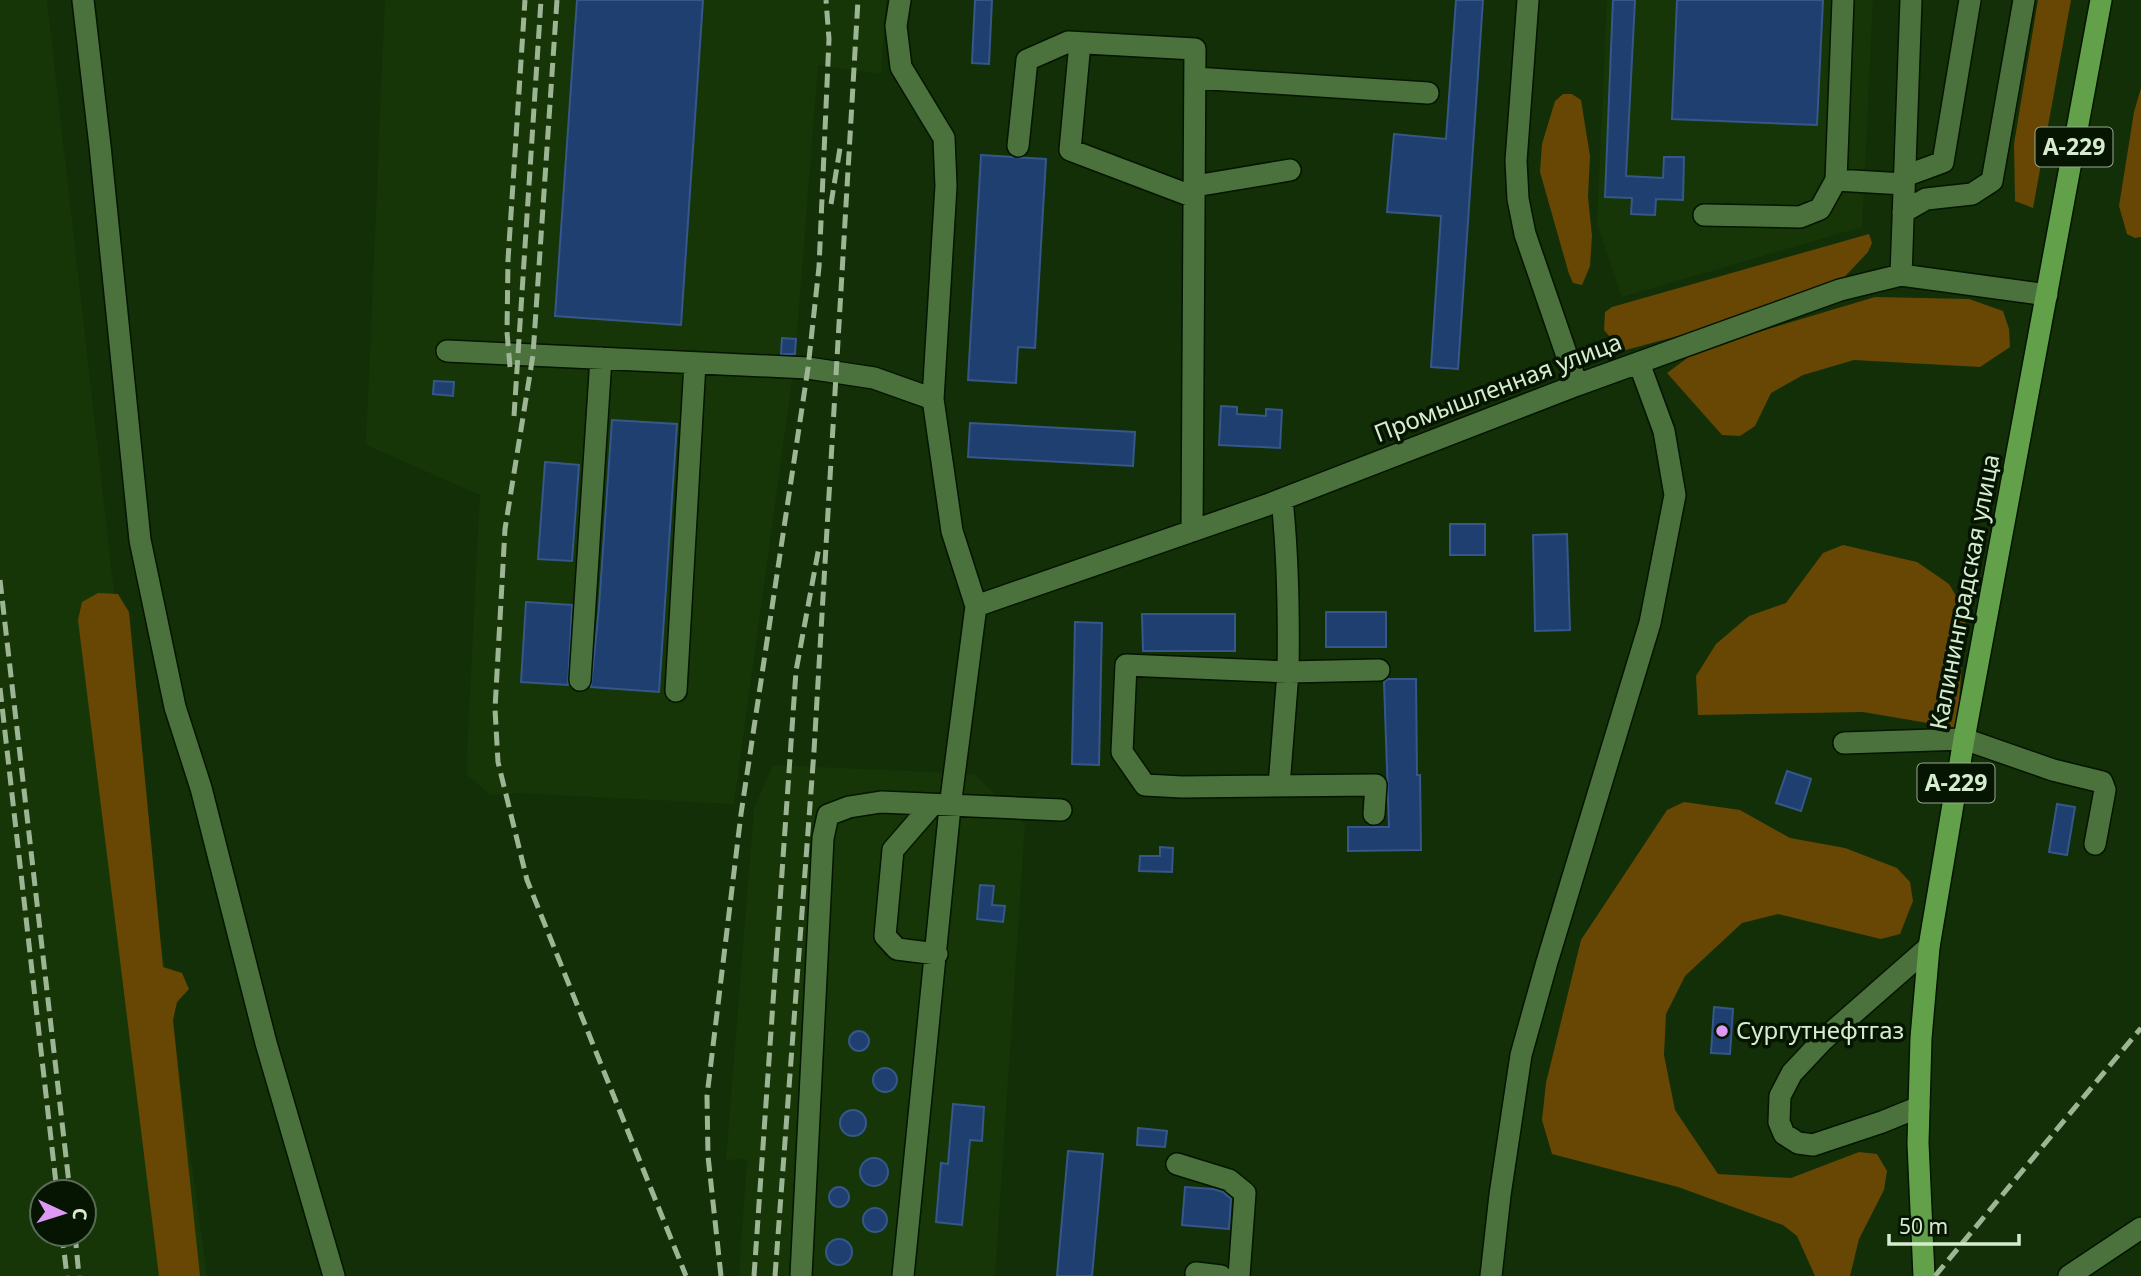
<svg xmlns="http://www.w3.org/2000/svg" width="2141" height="1276" font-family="'Noto Sans',sans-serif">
	<rect width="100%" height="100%" fill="#132f07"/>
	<path fill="#163607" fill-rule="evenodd" d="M0,0H47L117,619L207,1276H0ZM42,1192H84V1234H42Z
		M385,0H886L881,74L818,65L795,358L734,804L516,793L490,795L466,774L480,495L366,445Z
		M1607,0H1873L1862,227L1622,297L1597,224Z
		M773,765L975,774L1025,825L995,1276H739L747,1159L726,1160L754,809Z"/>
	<path fill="#684704" d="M2038,0H2071L2033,208L2015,201L2014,144Z
		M2141,88V237L2135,238L2127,234L2119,206L2134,112Z
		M1563,94H1572L1581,100L1590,156L1588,197L1592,236L1590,266L1582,285L1573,283L1569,274L1540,172L1542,144L1555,101Z
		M1869,234L1872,243L1868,252L1835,287L1734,321L1622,351L1604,330L1605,312L1612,307Z
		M1875,297L1969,299L2003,311L2009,329L2010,347L1980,367L1854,360L1803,375L1771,393L1755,426L1740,436L1722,435L1667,373L1698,350Z
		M1843,545L1917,562L1949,584L1966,613L1957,728L1863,712L1698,715L1696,676L1716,644L1749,616L1786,603L1823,553Z
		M98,593L118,594L129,612L163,967L182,973L189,989L177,1002L173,1020L200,1276H159L78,620L82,602Z
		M1684,802L1740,810L1790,838L1845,848L1897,868L1910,882L1913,901L1900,934L1881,939L1778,914L1742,923L1685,976L1666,1014L1664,1055L1675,1110L1718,1174L1791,1178L1859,1152L1877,1154L1887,1171L1884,1190L1859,1239L1850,1276H1815L1797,1236L1783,1225L1678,1187L1552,1154L1542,1120L1546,1083L1581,940L1667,810Z"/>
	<path fill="#1e3f6f" stroke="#355789" stroke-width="2" d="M577,0H703L681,325L555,316Z
		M975,0H992L989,64L972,63Z
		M1456,0H1483L1458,369L1431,367L1441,216L1387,212L1394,134L1446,139Z
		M1613,0H1635L1626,176L1663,178L1664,157H1684L1683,200L1656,199L1655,215L1631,214L1632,198L1605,197Z
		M1677,0H1823L1817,125L1672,119Z
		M981,155L1046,159L1035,348L1018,347L1016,383L968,380Z
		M782,338L796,339L795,354H781Z
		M434,381L454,382L453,396L433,394Z
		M1221,406L1237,407V414L1266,416V409L1282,410L1280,448L1219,445Z
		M612,420L677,424L659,692L591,687L599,607Z
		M970,423L1135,432L1133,466L968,457Z
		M545,462L579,465L572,561L538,559Z
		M1450,524H1485V555H1450Z
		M1567,534L1570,630L1535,631L1533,535Z
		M526,602L572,605L568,685L521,682Z
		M1326,612H1386V647H1326Z
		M1142,614H1235V651H1143Z
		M1075,622L1102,623L1099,765L1072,764Z
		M1388,679H1416L1417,775H1420L1421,850L1348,851V827H1389L1384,682Z
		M1787,771L1811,779L1801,811L1776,803Z
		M2057,804L2075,807L2067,855L2049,852Z
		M1160,847L1173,848L1172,872L1139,871L1140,856H1160Z
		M980,885L994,886L992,905L1005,906L1003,922L977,919Z
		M1714,1007L1733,1009L1730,1054L1711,1053Z
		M849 1041a10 10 0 1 1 20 0a10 10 0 1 1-20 0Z
		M873 1080a12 12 0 1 1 24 0a12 12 0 1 1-24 0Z
		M953,1104L984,1107L982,1141L970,1140L962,1225L936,1222L941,1163L948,1164Z
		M840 1123a13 13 0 1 1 26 0a13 13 0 1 1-26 0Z
		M1138,1128L1167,1131L1165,1147L1137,1145Z
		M1068,1151L1103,1154L1092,1276H1057Z
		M860 1172a14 14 0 1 1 28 0a14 14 0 1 1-28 0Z
		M1185,1187L1213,1189L1223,1192L1231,1199L1229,1229L1182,1225Z
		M829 1197a10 10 0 1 1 20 0a10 10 0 1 1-20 0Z
		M863 1220a12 12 0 1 1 24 0a12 12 0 1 1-24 0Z
		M826 1252a13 13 0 1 1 26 0a13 13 0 1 1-26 0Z"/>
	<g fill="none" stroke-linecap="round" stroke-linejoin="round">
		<g stroke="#041500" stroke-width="24">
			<path id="minor" d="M83,0L100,146L140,540L175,707L201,788L266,1043L334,1276
				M900,0L896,26L901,67L944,138L946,186L933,399
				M1528,0L1516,161L1518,199L1525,234L1577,385
				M1843,0L1836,180L1904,184
				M1080,43L1070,150L1194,197
				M1195,78L1428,93
				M1018,146L1027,60L1068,42L1195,49L1192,531
				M1905,176L1943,162L1970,0
				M1195,186L1290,170
				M1903,212L1926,199L1972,194L1992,181L2024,0
				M1704,215L1800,217L1820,209L1836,180
				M1901,275L1911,0
				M447,351L808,368L874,378L933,399L952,531L976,606L950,807L903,1276
				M1282,499C1288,557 1289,614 1288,672L1379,670
				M976,606L1267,505L1577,385L1840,290L1901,275L2047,295
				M580,680L601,358
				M676,691L695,363
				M1844,743L1964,739L2053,770L2102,782L2105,790L2095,844
				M1279,786L1288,672L1126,665L1122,752L1145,785L1182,787L1376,785L1374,814
				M932,805L893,850L885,936L897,949L937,954
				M1919,1107L1882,1122L1813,1145L1798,1143L1784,1134L1779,1122L1780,1096L1792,1073L1823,1040L1929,947
				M1177,1164L1229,1180L1245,1193L1239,1276
				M1196,1273L1221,1276
				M801,1276L823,838L828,815L849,807L881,802L1061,810
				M1491,1276L1500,1195L1521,1055L1547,962L1650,623L1675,495L1664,431L1639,363
				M2069,1276L2141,1228"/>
		</g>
		<g stroke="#041500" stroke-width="24">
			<path id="highway" d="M1924,1276L1918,1143L1921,1038L1929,947L1964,739L2101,0"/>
		</g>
		<use href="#minor" stroke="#4b723d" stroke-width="21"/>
		<use href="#highway" stroke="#62a14a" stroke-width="21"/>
		<path stroke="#9db595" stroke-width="5" stroke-dasharray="14 7" stroke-linecap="butt" d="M557,0L533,355L505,529L495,709L498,762L527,880L686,1276
			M831,204L841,142
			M510,367L507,332L508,260L525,0
			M514,416L541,0
			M0,580L70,1192
			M0,688L57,1192
			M62,1234L67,1276
			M75,1234L79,1276
			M721,1276L708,1156L707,1096L741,814L808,368L819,267L829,39L826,0
			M754,1276L796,671L819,547
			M775,1276L814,751L858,0
			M1935,1276L2141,1028"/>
	</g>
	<circle fill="#dd99f3" stroke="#061502" stroke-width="2.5" cx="1722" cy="1031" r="7"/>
	<g text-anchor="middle" stroke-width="7" stroke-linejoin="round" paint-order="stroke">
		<g fill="#061502" stroke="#98ac92" stroke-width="2">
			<rect x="2035.5" y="127.5" width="77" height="39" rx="5"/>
			<rect x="1917.5" y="763.5" width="77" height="39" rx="5"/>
		</g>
		<g font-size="23" font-weight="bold" fill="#d6eccf">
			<text x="2074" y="155">А-229</text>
			<text x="1956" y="791">А-229</text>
		</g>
		<g font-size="24" fill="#d6eccf" stroke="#061502">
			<text transform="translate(1498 388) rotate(-21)" y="8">Промышленная улица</text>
			<text transform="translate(1965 592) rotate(-79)" y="8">Калининградская улица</text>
		</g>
		<g font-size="24" fill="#d6eccf" stroke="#061502" text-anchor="start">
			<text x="1736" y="1039">Сургутнефтгаз</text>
		</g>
	</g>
	<g transform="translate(63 1213) rotate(94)"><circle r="33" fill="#061502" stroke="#596b54" stroke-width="2"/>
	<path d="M0-5L12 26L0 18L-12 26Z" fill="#dd99f3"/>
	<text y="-10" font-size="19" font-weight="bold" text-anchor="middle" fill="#d6eccf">С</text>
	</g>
	<path d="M1889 1234v10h130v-10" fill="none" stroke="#d6eccf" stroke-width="3.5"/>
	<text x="1899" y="1234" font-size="21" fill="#d6eccf" stroke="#061502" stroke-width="5" paint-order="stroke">50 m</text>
</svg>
